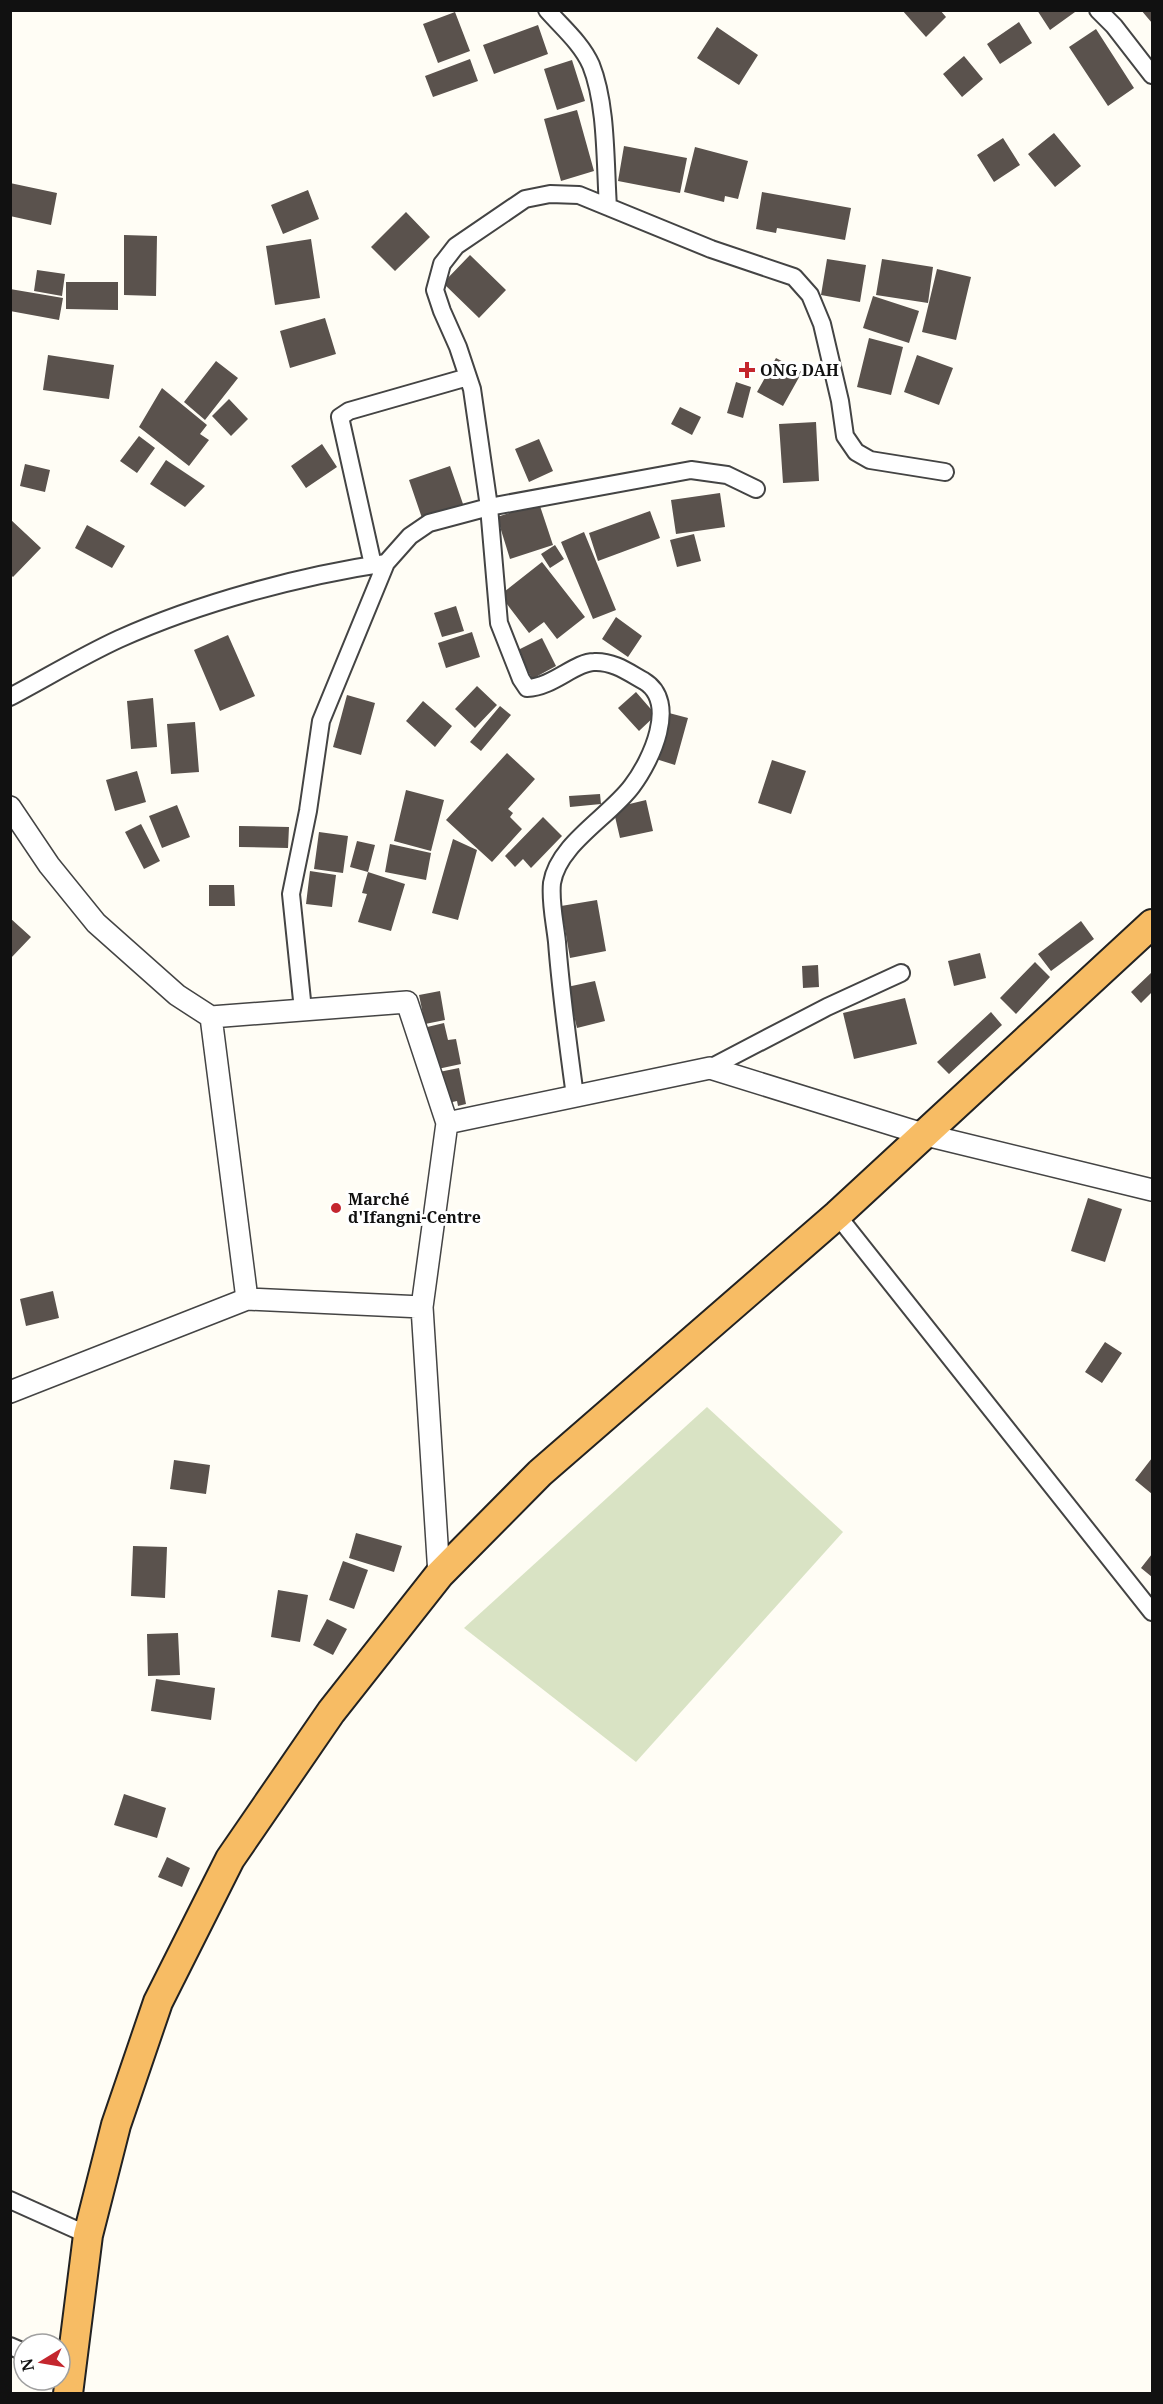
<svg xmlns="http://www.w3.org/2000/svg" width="1163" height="2404" font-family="'Noto Serif',serif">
	<rect width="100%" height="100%" fill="#fffdf5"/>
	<path fill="#d9e3c4" d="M707,1407L843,1532L636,1762L464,1628Z"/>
	<path fill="#5a524d" d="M902,10H940L946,17L926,37Z
		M1037,10H1074L1075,12L1050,30Z
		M1141,10H1152V23Z
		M455,12L470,51L438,63L423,24Z
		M1019,22L1032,43L1000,64L987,44Z
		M538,25L548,54L494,74L483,45Z
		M717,27L758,55L739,85L697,58Z
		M1096,29L1134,88L1108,106L1069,47Z
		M964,56L983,79L962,97L943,74Z
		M470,59L478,81L433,97L425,76Z
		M572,60L585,101L557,110L544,69Z
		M577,110L594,171L561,181L544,119Z
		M1054,133L1081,166L1055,187L1028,154Z
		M1003,138L1020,165L994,182L977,155Z
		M624,146L687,158L680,193L618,181Z
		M695,147L748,161L738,199L725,196L724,202L684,192Z
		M10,183L57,193L51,225L10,216Z
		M308,190L319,219L283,234L271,205Z
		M762,192L851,208L845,240L777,228L776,233L756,229Z
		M406,212L430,237L395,271L371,247Z
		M124,235L157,236L156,296L124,295Z
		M311,239L320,298L275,305L266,246Z
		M470,255L506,290L479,318L443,283Z
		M827,259L866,265L860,302L821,295Z
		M882,259L933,267L928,303L876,295Z
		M937,269L971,277L956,340L922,332Z
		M37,270L65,274L62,296L34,291Z
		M66,282H118V310L66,309Z
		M10,289L63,298L59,320L10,311Z
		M873,296L919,311L909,343L863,328Z
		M325,318L336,354L290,368L280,331Z
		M869,338L903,347L891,395L857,387Z
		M48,355L114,365L109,399L43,390Z
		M917,355L953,368L939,405L904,392Z
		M776,358L802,372L783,406L757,392Z
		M216,361L238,378L205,420L184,402Z
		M736,382L751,387L743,418L727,413Z
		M162,388L207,425L200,434L209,440L189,466L139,427Z
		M229,399L248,419L231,436L212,416Z
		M680,407L701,417L692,435L671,424Z
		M816,422L819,481L783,483L779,424Z
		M139,436L155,448L137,473L120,461Z
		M539,439L553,471L529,482L515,449Z
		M322,444L337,467L306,488L291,466Z
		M166,460L205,486L185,507L150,484Z
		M25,464L50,470L45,492L20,486Z
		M450,466L463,504L422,518L409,480Z
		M720,493L725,527L676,534L671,500Z
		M539,503L553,545L510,559L497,517Z
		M650,511L660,538L598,561L589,533Z
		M10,519L41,548L13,577L10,574Z
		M87,525L125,546L112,568L75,548Z
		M584,532L616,610L593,619L561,542Z
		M694,534L701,561L677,567L670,540Z
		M555,545L564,559L550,568L541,554Z
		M542,562L585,617L557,639L544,622L529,633L500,595Z
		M456,606L464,631L442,637L434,613Z
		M616,617L642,636L628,657L602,639Z
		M472,632L480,657L446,668L438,643Z
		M228,635L255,696L220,711L194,650Z
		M542,638L556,666L532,679L518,650Z
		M477,686L497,705L475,728L455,709Z
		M636,692L656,715L639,731L618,708Z
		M347,695L375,703L361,755L333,747Z
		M153,698L157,747L131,749L127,701Z
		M423,701L452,726L435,747L406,721Z
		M500,706L511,715L481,751L470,742Z
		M669,713L688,718L675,765L656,759Z
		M195,722L199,772L171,774L167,724Z
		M507,753L535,779L508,809L513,813L510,817L522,829L492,862L446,820Z
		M772,760L806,771L791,814L758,803Z
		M137,771L146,802L115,811L106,780Z
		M406,790L444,800L431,851L394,841Z
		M600,794L601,804L570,807L569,796Z
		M646,800L653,831L620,838L613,808Z
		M177,805L190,837L162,848L149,816Z
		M543,817L562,836L531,868L523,859L515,867L505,856Z
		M141,824L160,861L144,869L125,832Z
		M239,826L289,827L288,848L239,847Z
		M319,832L348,836L343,873L314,869Z
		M453,839L477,850L458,920L432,913Z
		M357,841L375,845L368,872L350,867Z
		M390,844L431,853L426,880L385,872Z
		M310,871L336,875L332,907L306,904Z
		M368,872L405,884L391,931L358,922L367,894L362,893Z
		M209,885H234L235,906H209Z
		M597,900L606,951L570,958L561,906Z
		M10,918L31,937L10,959Z
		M1081,921L1094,939L1051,971L1038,954Z
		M980,953L986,978L954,986L948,961Z
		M1035,962L1050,977L1016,1014L1000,998Z
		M818,965L819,987L803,988L802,966Z
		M1152,972V992L1141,1003L1131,992Z
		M595,981L605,1021L577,1028L567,987Z
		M440,991L445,1020L425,1024L419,995Z
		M905,998L917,1044L854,1059L843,1013Z
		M991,1012L1002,1025L949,1074L937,1062Z
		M444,1023L448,1040L456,1039L461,1064L433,1070L423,1028Z
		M459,1068L466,1104L458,1106L457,1101L448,1103L434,1073Z
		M1088,1198L1122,1209L1105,1262L1071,1251Z
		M53,1291L59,1318L26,1326L20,1299Z
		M1105,1342L1122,1353L1102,1383L1085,1372Z
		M1152,1458V1494L1135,1480Z
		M174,1460L210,1465L206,1494L170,1489Z
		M356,1533L402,1546L394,1572L349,1558Z
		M133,1546L167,1547L165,1598L131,1596Z
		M1152,1554V1577L1141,1568Z
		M343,1561L368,1570L354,1609L329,1600Z
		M278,1590L308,1595L300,1642L271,1637Z
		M327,1619L347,1629L333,1655L313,1645Z
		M178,1633L180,1675L148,1676L147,1634Z
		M156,1679L215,1688L211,1720L151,1711Z
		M124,1794L166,1808L157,1838L114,1825Z
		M167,1857L190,1868L182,1887L158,1877Z"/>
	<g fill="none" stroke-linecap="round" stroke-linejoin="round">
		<g stroke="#444" stroke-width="20">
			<path id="minor" d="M547,10C562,27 582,44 591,65C607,105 605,163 608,207
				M1098,10L1114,26L1152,75
				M373,565L340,417L349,411L468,377
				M10,697C46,678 82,656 119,639C199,603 299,576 386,563
				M303,1010L291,894L308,811L321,721L386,563L410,536L429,523L489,507L691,470L727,475L756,489
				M710,1068L827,1007L901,973
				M575,1096C568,1045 561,994 557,942C555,923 550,902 552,883C558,844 610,816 632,786C651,761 679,702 644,681C628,672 613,661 594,662C575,662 553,687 527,688L521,679L499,623L489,507L472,389L458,347L442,311L435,290L442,264L456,246L525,199L550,194L579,195L711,249L794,277L810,295L822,324L840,401L845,436L856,452L870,460L945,472
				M837,1215L1152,1612
				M10,2200L88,2235
				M10,2346L24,2352"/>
		</g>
		<g stroke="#444" stroke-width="24">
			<path id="tertiary" d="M10,807L49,865L96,923L177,995L211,1017L407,1002L447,1123L422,1307L439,1575
				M211,1017L247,1299
				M447,1123L710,1068L926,1135L1152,1190
				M10,1392L247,1299L422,1307"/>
		</g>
		<g stroke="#222" stroke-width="32">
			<path id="trunk" d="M68,2394L88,2235L116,2125L158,2002L230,1859L331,1712L439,1575L540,1473L837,1215L1152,924"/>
		</g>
		<use href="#minor" stroke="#fff" stroke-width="16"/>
		<use href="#tertiary" stroke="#fff" stroke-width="21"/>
		<use href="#trunk" stroke="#f7bc64" stroke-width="28"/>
	</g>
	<g fill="#c4262e" stroke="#fff" stroke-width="2">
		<path d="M744 361h6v6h6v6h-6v6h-6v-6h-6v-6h6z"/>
		<circle cx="336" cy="1208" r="6"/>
	</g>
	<g text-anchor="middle" stroke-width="6" stroke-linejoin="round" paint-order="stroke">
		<g font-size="16" font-weight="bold" fill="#111" stroke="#fff" text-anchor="start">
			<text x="760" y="376">ONG DAH</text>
			<text x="348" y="1205">Marché<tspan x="348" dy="18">d'Ifangni-Centre</tspan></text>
		</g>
	</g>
	<rect width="1163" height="2404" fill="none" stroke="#111111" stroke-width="24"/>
	<g transform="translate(42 2362) rotate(259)"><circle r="28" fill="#ffffff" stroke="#a0a0a0" stroke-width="1.5"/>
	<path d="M0-4.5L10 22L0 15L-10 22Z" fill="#c4262e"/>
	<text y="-9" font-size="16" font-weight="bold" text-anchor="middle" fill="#111111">N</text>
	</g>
</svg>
